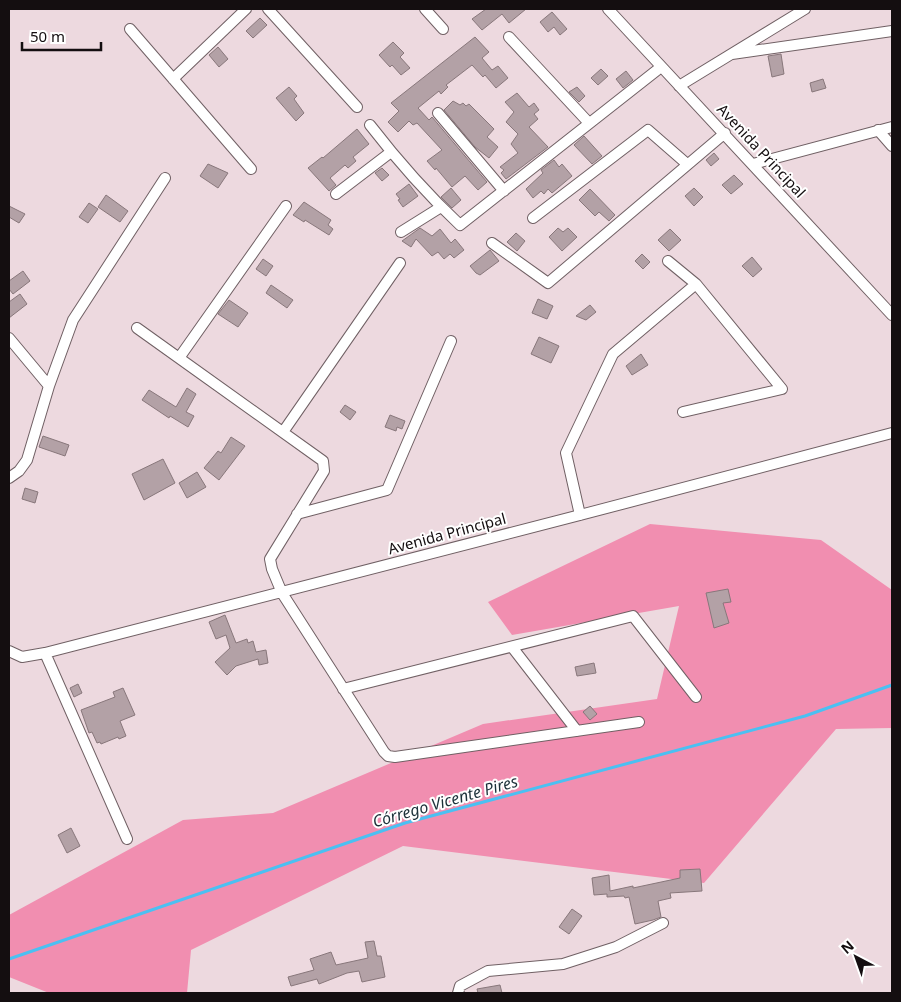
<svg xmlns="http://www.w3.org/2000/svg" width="901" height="1002" font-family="'Noto Sans',sans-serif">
	<rect width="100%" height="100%" fill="#edd9df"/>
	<path fill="#f18eb0" d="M650,524L821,540L892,590V728L836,729L704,883L403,846L191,950L187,993H49L9,977V915L183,820L273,813L483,724L657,699L679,606L512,635L488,602Z"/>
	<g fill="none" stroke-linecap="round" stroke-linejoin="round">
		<path stroke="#4bc0f2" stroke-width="3" d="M9,959L405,823L805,716L892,685"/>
	</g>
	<path fill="#b3a1a6" stroke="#88777b" d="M486,9H526L509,23L502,14L482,30L472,19Z
		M552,12L567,29L560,35L554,27L548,32L540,22Z
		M260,18L267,25L253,38L246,31Z
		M475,37L489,52L482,58L492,70L498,66L508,78L496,88L485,75L483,77L472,65L446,85L448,87L441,94L439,91L418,108L429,120L432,117L487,182L478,190L465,176L452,187L436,168L435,170L427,161L442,150L417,123L413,125L409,121L398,132L388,122L399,111L391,103Z
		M393,42L404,53L400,57L410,68L401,75L392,65L390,67L379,55Z
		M218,47L228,59L219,67L209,55Z
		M781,54L784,74L772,77L768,56Z
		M601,69L608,76L598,85L591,78Z
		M626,71L633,80L623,88L616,79Z
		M823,79L826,88L812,92L810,83Z
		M289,87L297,96L294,99L304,113L296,121L276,98Z
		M577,87L585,96L579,102L569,92Z
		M517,93L529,107L534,103L539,110L534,114L538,119L529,127L548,147L506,179L501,173L504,170L500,167L518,153L511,144L518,134L506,122L514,112L505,102Z
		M453,101L460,105L463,103L466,106L469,104L494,129L487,137L498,147L489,158L475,147L444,110Z
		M357,129L369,144L353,157L356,161L348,168L345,165L330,178L336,185L329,191L308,168L322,157L323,158Z
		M584,136L602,156L592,164L574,145Z
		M714,153L719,159L711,166L706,160Z
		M554,160L559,167L562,164L572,176L552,193L548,189L544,194L541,191L533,198L526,189L543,173L541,170Z
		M208,164L228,173L218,188L200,176Z
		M382,168L389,175L382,181L375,173Z
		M734,175L743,184L731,194L722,185Z
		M409,184L418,196L403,207L398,200L400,199L396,194Z
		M451,188L461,200L452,208L441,197Z
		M694,188L703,197L694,206L685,196Z
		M590,189L615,215L609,221L599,212L595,216L579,200Z
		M106,195L128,211L120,222L98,207Z
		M304,202L331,220L328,225L333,229L329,235L305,220L304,222L293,215Z
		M89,203L98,209L88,223L79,217Z
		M9,206L25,214L19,223L9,217Z
		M420,228L432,236L440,229L451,243L455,239L464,250L454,258L450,254L444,259L438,252L432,256L416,239L411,247L402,241Z
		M558,228L563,232L568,228L577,237L562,251L549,237Z
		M670,229L681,240L669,251L658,240Z
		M516,233L525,241L517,251L507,242Z
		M490,250L499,261L480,275L476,273L470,266Z
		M642,254L650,262L643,269L635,261Z
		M752,257L762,269L753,277L742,266Z
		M263,259L273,266L266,276L256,269Z
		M23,271L30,281L13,294L9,289V281Z
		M271,285L293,300L287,308L266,293Z
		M20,294L27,304L9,318V302Z
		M538,299L553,306L547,319L532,313Z
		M229,300L248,313L238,327L218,314Z
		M590,305L596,312L586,320L576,316Z
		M539,337L559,346L551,363L531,354Z
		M641,354L648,365L632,375L626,366Z
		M187,388L196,394L186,412L194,416L188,427L170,416L169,418L142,400L149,390L176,407Z
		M345,405L356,412L350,420L340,412Z
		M390,415L405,421L402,429L397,427L396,431L385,427Z
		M43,436L69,445L65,456L39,447Z
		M231,437L245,446L219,480L204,468L218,451L221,453Z
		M163,459L175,483L144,500L132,474Z
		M197,472L206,487L187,498L179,483Z
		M25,488L38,492L35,503L22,499Z
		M728,589L731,602L723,603L729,623L714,628L706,593Z
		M225,615L236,643L247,639L248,643L253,641L256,652L266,650L268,663L259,665L258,659L236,666L227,675L215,662L230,648L226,635L216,639L209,622Z
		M594,663L596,673L577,676L575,667Z
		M78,684L82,693L74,697L70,688Z
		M123,688L135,715L120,721L126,736L119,739L118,737L101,744L100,742L97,743L92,732L89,733L81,710L115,697L113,692Z
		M590,706L597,714L590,720L583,712Z
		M71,828L80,846L67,853L58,835Z
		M700,869L702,891L670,893L671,898L658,901L661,917L653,920L635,924L629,897L625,898L624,896L607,897V894L594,895L592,878L609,875L610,891L633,886V888L680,878V870Z
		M572,909L582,916L569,934L559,927Z
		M374,941L377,956H381L385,977L362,982L359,971L347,973L319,984L317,979L291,986L288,977L314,970L310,959L331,952L336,965L368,958L365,942Z
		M500,985L502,993H478L477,989Z"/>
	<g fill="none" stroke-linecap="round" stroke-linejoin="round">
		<g stroke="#706064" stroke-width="12">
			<path id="minor" d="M268,9L357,107
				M425,9L443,29
				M608,9L892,315
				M130,29L251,169
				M509,37L589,123
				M732,54L892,31
				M173,79L246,9
				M679,86L805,9
				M438,113L504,191
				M370,125C397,160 427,194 460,225L661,67
				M878,130L892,146
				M753,164L892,127
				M336,194L391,152
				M533,218L648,130L687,164
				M401,232L441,207
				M492,243L548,283L725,133
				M668,261L696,284L782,389L683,412
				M137,328L323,461L324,471L270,559L272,569L282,593L384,752L388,756L395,757L639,722
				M9,338L49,386
				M179,358L286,206
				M283,432L400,263
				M9,478L19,471L27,460L49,386L73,320L165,178
				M297,514L387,490L451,341
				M580,515L566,453L613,354L696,284
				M512,647L577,731
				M9,651L22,657L45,653L580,515L892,433
				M45,653L127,839
				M343,689L633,616L696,697
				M458,993L460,986L488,971L563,964L616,947L663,923"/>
		</g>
		<use href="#minor" stroke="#fff" stroke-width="10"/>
	</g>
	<g text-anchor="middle" stroke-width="4" stroke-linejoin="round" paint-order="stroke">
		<g font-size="15" fill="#140e10" stroke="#fff">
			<text transform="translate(761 151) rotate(47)" y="5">Avenida Principal</text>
			<text transform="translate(447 534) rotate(-15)" y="5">Avenida Principal</text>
		</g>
		<g font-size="16" font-style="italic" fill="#1c3039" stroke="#fff">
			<text transform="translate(445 801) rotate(-16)" y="6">Córrego Vicente Pires</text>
		</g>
	</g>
	<rect width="901" height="1002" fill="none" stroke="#140e10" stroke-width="20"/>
	<g transform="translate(856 957) rotate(319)" stroke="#ffffff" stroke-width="4" paint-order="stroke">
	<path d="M0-4L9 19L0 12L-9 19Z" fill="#140e10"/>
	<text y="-8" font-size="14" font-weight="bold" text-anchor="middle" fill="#140e10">N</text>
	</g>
	<path d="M22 42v8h79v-8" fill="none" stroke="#140e10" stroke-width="2.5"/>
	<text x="30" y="42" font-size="15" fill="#140e10" stroke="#ffffff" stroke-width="4" paint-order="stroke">50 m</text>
</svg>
